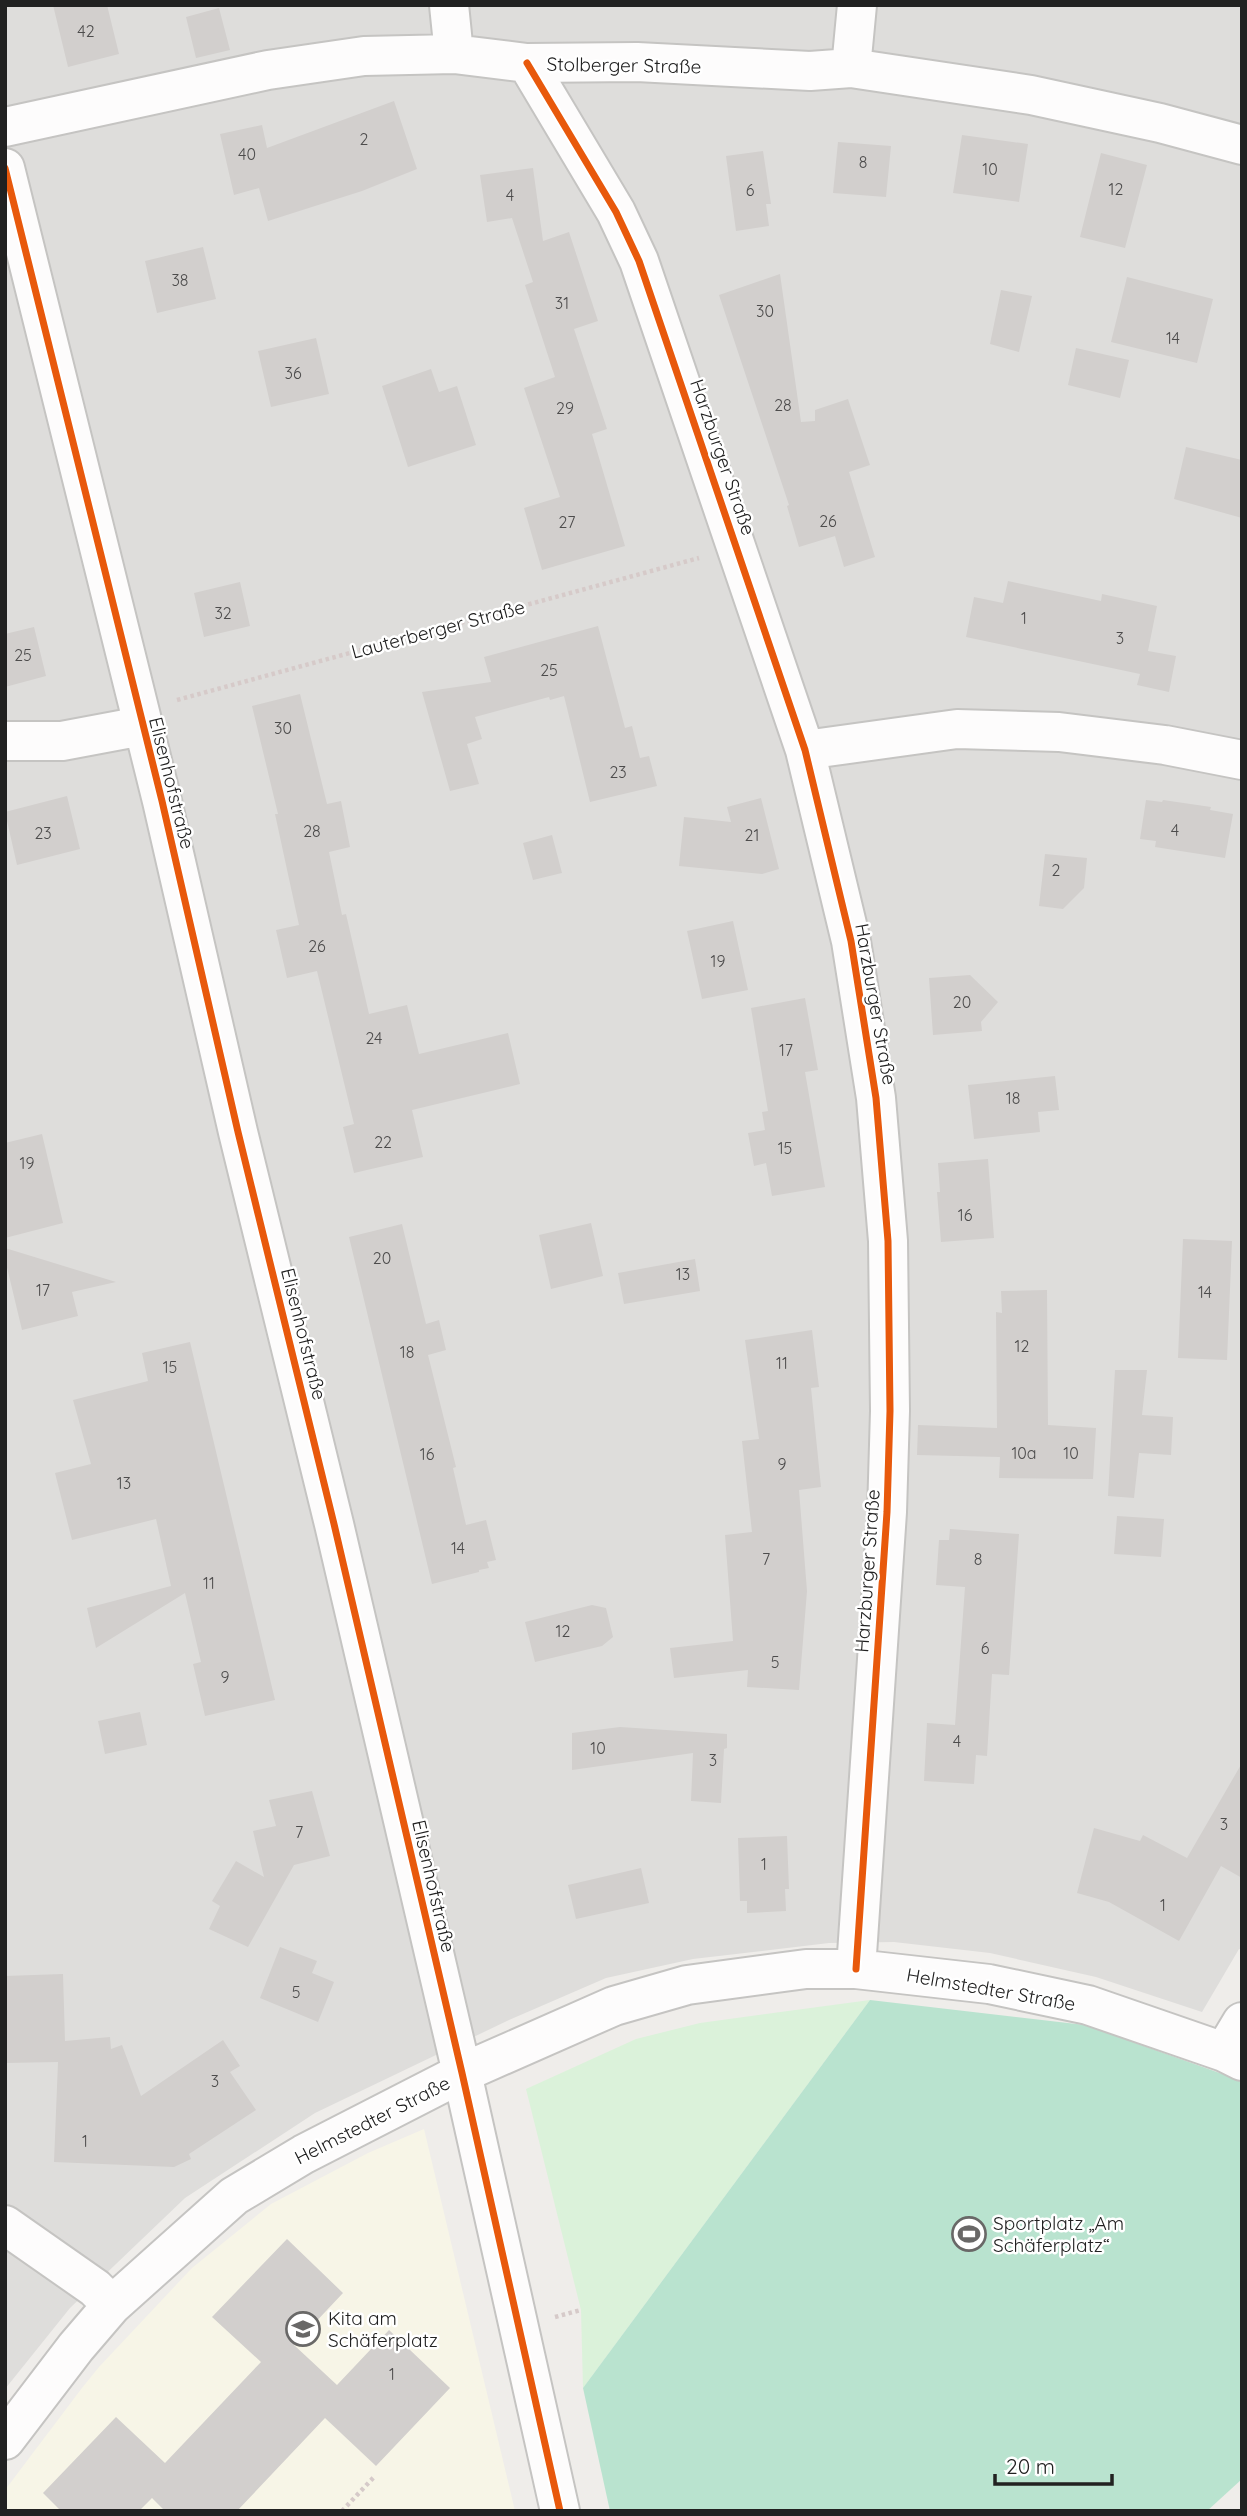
<svg xmlns="http://www.w3.org/2000/svg" width="1247" height="2516" font-family="Quicksand,sans-serif">
	<rect width="100%" height="100%" fill="#efedea"/>
	<path fill="#dedddb" d="M5,5H1242V1950L1239,1949L1202,2012L1096,1977L990,1953L894,1942L829,1943L693,1959L606,1978L509,2020L315,2113L185,2198L70,2308L5,2389Z"/>
	<path fill="#f7f5e7" d="M424,2129L515,2511H5V2490L82,2388L99,2367L192,2268L271,2204L368,2153Z"/>
	<path fill="#dbf2da" d="M870,2000L583,2388L581,2310L526,2089L636,2039L700,2023Z"/>
	<path fill="#b9e3cf" d="M870,2000L1085,2025L1242,2081V2479L1207,2511H610L583,2388Z"/>
	<path fill="#d2cfcd" d="M53,5H107L119,54L68,67Z
		M219,8L230,50L196,58L186,17Z
		M394,101L417,169L362,191L268,221L259,188L234,195L220,134L262,125L267,148Z
		M962,135L1028,144L1019,202L953,193Z
		M838,142L891,146L886,197L833,193Z
		M763,151L771,204H766L769,226L736,231L726,156Z
		M1101,153L1147,165L1125,248L1080,237Z
		M533,168L543,241L569,232L598,321L574,329L607,429L592,434L625,546L542,570L524,508L560,497L524,388L555,377L525,285L533,282L512,218L487,222L480,175Z
		M203,247L216,299L157,313L145,261Z
		M780,274L801,422L815,421V410L848,399L870,465L849,472L875,557L844,567L835,536L799,547L787,506L789,505L719,295Z
		M1127,277L1213,299L1197,363L1111,342Z
		M1001,290L1032,296L1019,352L990,344Z
		M316,338L329,394L271,407L258,351Z
		M1076,348L1129,360L1120,398L1068,385Z
		M431,369L439,392L457,386L476,445L408,467L382,386Z
		M1186,447L1242,460V518L1174,499Z
		M1008,581L1101,601L1102,594L1157,606L1148,651L1176,656L1169,692L1137,685L1140,674L966,637L974,597L1003,603Z
		M240,582L250,626L204,637L194,593Z
		M598,626L625,728L632,726L640,758L649,756L657,786L590,802L564,696L550,700L549,697L475,717L482,739L467,744L479,784L450,791L422,692L491,682L484,657Z
		M34,627L46,676L5,687V634Z
		M300,694L327,804L341,801L350,847L329,852L342,915L346,914L369,1014L407,1005L419,1054L508,1033L520,1084L412,1110L423,1157L354,1173L343,1127L354,1124L317,971L287,978L276,930L299,925L275,814H278L252,706Z
		M67,796L80,849L17,865L5,812Z
		M761,798L779,869L762,874L679,866L684,817L731,822L727,807Z
		M1146,800L1162,802L1163,800L1211,807L1210,810L1233,814L1225,858L1155,847L1156,841L1140,839Z
		M552,835L562,873L533,880L523,843Z
		M1045,854L1087,858L1084,888L1063,909L1039,906Z
		M733,921L748,990L702,999L687,931Z
		M970,975L998,1002L981,1022L982,1031L933,1035L929,978Z
		M805,998L818,1070L805,1072L825,1187L772,1196L766,1163L754,1166L748,1133L765,1130L762,1112L768,1111L751,1008Z
		M1055,1076L1059,1110L1038,1112L1040,1132L974,1139L968,1085Z
		M42,1134L63,1223L5,1238V1143Z
		M988,1159L994,1238L941,1242L937,1192H940L938,1163Z
		M591,1223L603,1276L551,1289L539,1235Z
		M402,1224L426,1324L439,1320L446,1350L428,1355L456,1467L453,1468L466,1525L486,1520L496,1560L487,1562L489,1568L479,1570V1572L432,1584L349,1237Z
		M1183,1239L1232,1241L1227,1360L1178,1358Z
		M5,1248L116,1282L72,1292L78,1316L22,1330L5,1259Z
		M695,1259L700,1291L624,1304L618,1273Z
		M1047,1290L1048,1425L1096,1428L1093,1479L999,1478L1000,1457L917,1455L918,1425L997,1428L996,1312L1002,1313L1001,1291Z
		M812,1330L819,1387L811,1388L821,1487L799,1490L807,1591L799,1690L747,1687L748,1670L674,1678L670,1648L733,1641L725,1535L752,1532L742,1441L759,1439L745,1340Z
		M190,1342L275,1700L205,1716L193,1664L201,1662L185,1593L96,1648L87,1608L171,1586L156,1519L72,1540L55,1473L91,1464L73,1400L148,1381L142,1353Z
		M1115,1370H1147L1142,1415L1173,1417L1171,1455L1139,1453L1134,1498L1108,1496Z
		M1117,1516L1164,1519L1161,1557L1114,1554Z
		M950,1529L1019,1534L1009,1675L992,1674L987,1756L976,1755L974,1784L924,1781L927,1723L955,1725L965,1587L936,1585L939,1540H949Z
		M592,1605L606,1608L613,1637L602,1646L535,1662L525,1622Z
		M140,1712L147,1745L105,1754L98,1721Z
		M620,1727L727,1734V1748L724,1749L721,1803L691,1801L693,1753L572,1770V1733Z
		M1242,1763V1878L1221,1866L1179,1941L1109,1902L1077,1893L1094,1828L1140,1841L1143,1835L1187,1858Z
		M312,1791L330,1856L294,1865L248,1947L209,1929L220,1906L212,1901L236,1861L264,1877L253,1831L276,1826L269,1800Z
		M787,1836L789,1889H785L786,1911L747,1913V1901H740L738,1838Z
		M641,1868L649,1903L576,1919L568,1885Z
		M280,1947L317,1961L312,1973L334,1982L318,2022L260,1998Z
		M63,1974L65,2041L110,2037L111,2049L122,2045L141,2096L223,2040L240,2066L230,2072L256,2110L189,2154L191,2159L174,2167L54,2162L58,2062L5,2063V1976Z
		M287,2239L343,2293L294,2345L337,2385L389,2330L450,2388L376,2466L325,2418L237,2511H165L152,2498L139,2511H61L43,2493L116,2417L165,2463L261,2362L212,2317Z"/>
	<g fill="none" stroke-linecap="round" stroke-linejoin="round">
		<g stroke="#c5c4c2" stroke-width="42">
			<path id="minor" d="M449,5L454,54
				M527,63L616,212L639,261L805,750L851,941L876,1098L888,1241L890,1411L887,1512L856,1969
				M851,68L857,5
				M5,127L268,70L364,56L454,54L527,63L637,62L810,71L851,68L1031,95L1160,123L1242,145
				M5,168L162,801L238,1132L334,1524L462,2073L560,2511
				M5,741H62L142,726
				M805,750L957,729L1059,732L1165,745L1242,760
				M1224,2052L1242,2022
				M5,2225L95,2288L112,2305
				M5,2440L76,2347L112,2305L234,2196L304,2154L462,2073L614,2006L687,1985L806,1969H856L989,1984L1088,2005L1224,2052L1242,2061"/>
		</g>
		<path stroke="#d6cac9" stroke-width="4.5" stroke-dasharray="3.5 3.5" stroke-linecap="butt" d="M177,700L699,558
			M555,2317L581,2310
			M342,2511L374,2477"/>
		<use href="#minor" stroke="#fdfcfc" stroke-width="38"/>
		<g stroke="#fff" stroke-width="11">
			<path id="cycleway" d="M527,63L616,212L639,261L805,750L851,941L876,1098L888,1241L890,1411L887,1512L856,1969
				M5,168L162,801L238,1132L334,1524L462,2073L560,2511"/>
		</g>
		<use href="#cycleway" stroke="#e8590c" stroke-width="7"/>
	</g>
	<defs>
		<g id="stadium-ring" transform="scale(1.75)"><circle r="9.5" fill="#fff" stroke="#696867" stroke-width="1.5"/><path d="M0-5a6.5 5 0 1 0 0 10a6.5 5 0 1 0 0-10ZM-3.5-1.8h7v3.6h-7Z" fill="#696867"/></g>
		<g id="school-ring" transform="scale(1.75)"><circle r="9.5" fill="#fff" stroke="#696867" stroke-width="1.5"/><path d="M0-5L7-2L0 1L-7-2ZM-4 1L0 2.5L4 1V4Q0 6-4 4Z" fill="#696867"/></g>
	</defs>
	<g fill-rule="evenodd">
		<use href="#stadium-ring" x="969" y="2234"/>
		<use href="#school-ring" x="303" y="2329"/>
	</g>
	<g text-anchor="middle" stroke-width="5" stroke-linejoin="round" paint-order="stroke">
		<g font-size="16" fill="#4d4c4c">
			<text x="86" y="37">42</text>
			<text x="364" y="145">2</text>
			<text x="247" y="160">40</text>
			<text x="863" y="168">8</text>
			<text x="990" y="175">10</text>
			<text x="1116" y="195">12</text>
			<text x="750" y="196">6</text>
			<text x="510" y="201">4</text>
			<text x="180" y="286">38</text>
			<text x="562" y="309">31</text>
			<text x="765" y="317">30</text>
			<text x="1173" y="344">14</text>
			<text x="293" y="379">36</text>
			<text x="783" y="411">28</text>
			<text x="565" y="414">29</text>
			<text x="828" y="527">26</text>
			<text x="567" y="528">27</text>
			<text x="223" y="619">32</text>
			<text x="1024" y="624">1</text>
			<text x="1120" y="644">3</text>
			<text x="23" y="661">25</text>
			<text x="549" y="676">25</text>
			<text x="283" y="734">30</text>
			<text x="618" y="778">23</text>
			<text x="1175" y="836">4</text>
			<text x="312" y="837">28</text>
			<text x="43" y="839">23</text>
			<text x="752" y="841">21</text>
			<text x="1056" y="876">2</text>
			<text x="317" y="952">26</text>
			<text x="718" y="967">19</text>
			<text x="962" y="1008">20</text>
			<text x="374" y="1044">24</text>
			<text x="786" y="1056">17</text>
			<text x="1013" y="1104">18</text>
			<text x="383" y="1148">22</text>
			<text x="785" y="1154">15</text>
			<text x="27" y="1169">19</text>
			<text x="965" y="1221">16</text>
			<text x="382" y="1264">20</text>
			<text x="683" y="1280">13</text>
			<text x="43" y="1296">17</text>
			<text x="1205" y="1298">14</text>
			<text x="1022" y="1352">12</text>
			<text x="407" y="1358">18</text>
			<text x="782" y="1369">11</text>
			<text x="170" y="1373">15</text>
			<text x="1024" y="1459">10a</text>
			<text x="1071" y="1459">10</text>
			<text x="427" y="1460">16</text>
			<text x="782" y="1470">9</text>
			<text x="124" y="1489">13</text>
			<text x="458" y="1554">14</text>
			<text x="766" y="1565">7</text>
			<text x="978" y="1565">8</text>
			<text x="209" y="1589">11</text>
			<text x="563" y="1637">12</text>
			<text x="985" y="1654">6</text>
			<text x="775" y="1668">5</text>
			<text x="225" y="1683">9</text>
			<text x="957" y="1747">4</text>
			<text x="598" y="1754">10</text>
			<text x="713" y="1766">3</text>
			<text x="1224" y="1830">3</text>
			<text x="299" y="1838">7</text>
			<text x="764" y="1870">1</text>
			<text x="1163" y="1911">1</text>
			<text x="296" y="1998">5</text>
			<text x="215" y="2087">3</text>
			<text x="85" y="2147">1</text>
			<text x="392" y="2380">1</text>
		</g>
		<g font-size="19" fill="#212121" stroke="#fff">
			<text transform="translate(624 65) rotate(1)" y="7">Stolberger Straße</text>
			<text transform="translate(723 457) rotate(71)" y="7">Harzburger Straße</text>
			<text transform="translate(438 629) rotate(-15)" y="7">Lauterberger Straße</text>
			<text transform="translate(172 783) rotate(76)" y="7">Elisenhofstraße</text>
			<text transform="translate(876 1004) rotate(80)" y="7">Harzburger Straße</text>
			<text transform="translate(304 1334) rotate(76)" y="7">Elisenhofstraße</text>
			<text transform="translate(867 1571) rotate(-86)" y="7">Harzburger Straße</text>
			<text transform="translate(434 1886) rotate(77)" y="7">Elisenhofstraße</text>
			<text transform="translate(991 1989) rotate(10)" y="7">Helmstedter Straße</text>
			<text transform="translate(372 2120) rotate(-27)" y="7">Helmstedter Straße</text>
		</g>
		<g font-size="19" fill="#212121" stroke="#fff" text-anchor="start">
			<text x="993" y="2230">Sportplatz „Am<tspan x="993" dy="22">Schäferplatz“</tspan></text>
			<text x="328" y="2325">Kita am<tspan x="328" dy="22">Schäferplatz</tspan></text>
		</g>
	</g>
	<rect width="1247" height="2516" fill="none" stroke="#212121" stroke-width="14"/>
	<path d="M995 2474v10h117v-10" fill="none" stroke="#212121" stroke-width="3.5"/>
	<text x="1006" y="2474" font-size="21" fill="#212121" stroke="#ffffff" stroke-width="5" paint-order="stroke">20 m</text>
</svg>
